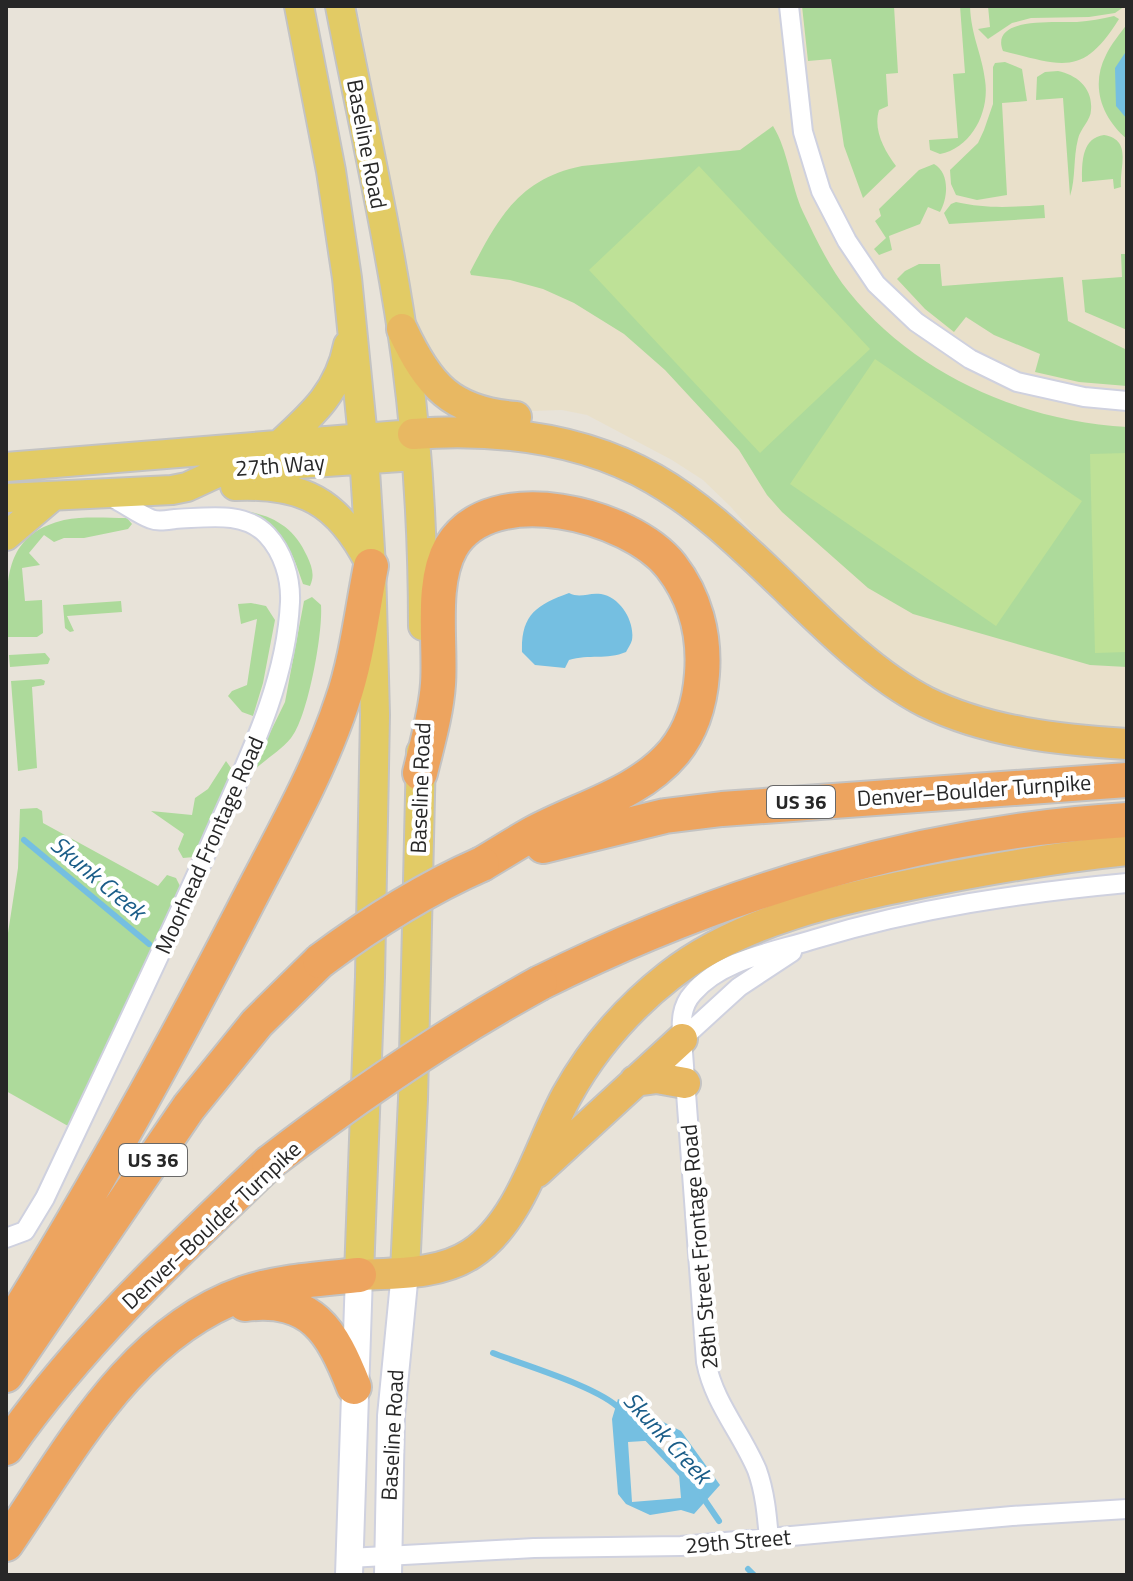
<svg xmlns="http://www.w3.org/2000/svg" width="1133" height="1581" font-family="'Titillium Web',sans-serif">
	<rect width="100%" height="100%" fill="#e8e3d9"/>
	<path fill="#e9e0ca" d="M357,6H1127V732L1093,731L979,710L896,672L781,565L731,507L703,480L672,460L587,415L562,410L502,412L466,403L421,342Z"/>
	<path fill="#adda9b" d="M802,6H894L898,73L886,74L888,106L879,110C873,130 884,150 896,166L863,198L844,146L831,59L808,61Z
		M960,6H970C971,36 982,54 985,80C990,111 972,148 940,154L930,150L929,140L958,138L953,74L965,73Z
		M988,6H1125L1115,13L1089,17L1031,18L1012,23L988,39L978,29L990,27Z
		M1114,16L1119,19C1083,77 1063,66 1003,51C989,16 1058,23 1077,22C1090,21 1102,19 1114,16Z
		M1127,24V139C1102,118 1090,86 1106,55C1111,44 1120,34 1127,24Z
		M1005,62L1022,69L1027,101L1002,103L1007,195L977,200L956,195L951,184L950,170L978,143L984,130L993,104V67L995,63Z
		M1058,71C1077,75 1093,88 1091,110C1091,120 1080,129 1078,139C1073,158 1076,178 1070,196L1063,98L1036,100L1037,77L1045,72Z
		M773,126C788,150 791,186 803,212C816,239 830,269 849,292C916,375 1022,421 1127,427V667L1090,665L913,614L868,588L782,512L767,495L739,450L665,370L624,334L574,303L543,289L510,280L471,275L470,272C498,219 518,179 582,166L740,150Z
		M1104,135C1133,140 1119,167 1121,187L1114,189L1113,179L1082,182C1082,164 1081,138 1104,135Z
		M934,164C950,173 948,198 940,212L928,207L920,224L889,236L892,250L879,255L874,249L886,238L875,221L881,216L879,209L919,170Z
		M956,202C987,209 1012,207 1044,205L1045,218L949,224L944,213L951,204Z
		M1121,254H1127V330L1085,312L1082,280L1122,277Z
		M919,264H940L942,286L1063,277L1068,321L1127,350V386L1079,382L1035,372L1040,354L994,335L966,317L954,332L925,309L897,279L905,271Z
		M230,509C265,512 292,522 307,556C312,567 315,575 310,586L303,584C288,538 278,521 230,509Z
		M127,518L132,524L128,529L84,538H64L54,542L44,535L29,553L40,565L22,568L25,601L42,600L43,633L37,637H8C6,586 1,535 64,520C83,516 107,518 127,518Z
		M312,597L321,605C323,633 308,717 291,738C279,753 261,761 249,776L285,702L304,601Z
		M121,601L122,612L67,616L74,631L70,632L65,628L63,605Z
		M251,603L266,606L275,620L263,683L253,716L242,712L228,696L232,691L247,685L257,619L241,624L238,604Z
		M45,653L50,659L48,664L10,667L9,655Z
		M41,679L45,681L44,685L32,687L37,768L18,771L11,681Z
		M226,761L231,768V775L194,857L183,858L178,849L184,834L151,811L192,815L195,798L208,789Z
		M37,808L42,811L43,823L158,886L167,875L176,878L180,886L138,983L68,1126L6,1091V946L18,868L20,809Z"/>
	<path fill="#bee197" d="M699,166L870,349L760,453L589,270Z
		M875,359L1082,501L996,626L790,484Z
		M1127,453V652L1095,653L1090,454Z"/>
	<path fill="#75bfe1" fill-rule="evenodd" d="M1127,50V119L1116,106L1115,68Z
		M569,593C581,599 588,592 601,594C620,597 635,621 632,640C631,644 628,648 626,652C607,660 589,654 569,660L565,668L535,665L522,652C521,615 536,605 569,593Z
		M618,1399L681,1431L720,1485L694,1514L681,1510L650,1515L626,1504L618,1494L612,1419ZM676,1439L681,1498L632,1502L628,1442Z"/>
	<g fill="none" stroke-linecap="round" stroke-linejoin="round">
		<path stroke="#75bfe1" stroke-width="6" d="M24,840L149,944
			M493,1353C524,1365 599,1387 620,1409
			M644,1435L683,1476
			M702,1496L719,1521
			M748,1569L754,1575"/>
		<g stroke="#cfd1df" stroke-width="22">
			<path id="minor" d="M789,6L803,132L821,191L847,241L876,284L916,322L970,359L1017,382L1084,397L1127,401
				M682,1039L739,987L792,952
				M6,1238L25,1231L45,1198C100,1081 156,965 209,847C243,768 286,689 290,602C291,578 283,552 267,535C244,510 205,518 175,519C167,520 158,522 151,519C136,513 123,502 108,496
				M769,1539C767,1516 765,1492 757,1470C741,1432 714,1403 706,1362L682,1039C681,1022 681,1006 693,993C722,959 774,952 815,939C917,908 1020,893 1127,883
				M349,1558L534,1548L681,1546L1012,1516L1127,1509"/>
		</g>
		<g stroke="#cfd1df" stroke-width="30">
			<path id="secondary" d="M349,1575L359,1275
				M388,1575L391,1416L405,1272"/>
		</g>
		<g stroke="#c3c3c3" stroke-width="32">
			<path id="primary" d="M299,6L331,171L347,278L363,438L371,566L375,715L370,977L359,1275
				M340,6C363,125 391,245 407,365C418,451 423,540 423,626
				M280,444C313,414 339,391 348,345
				M6,467L413,434
				M235,486C302,483 338,501 369,562
				M6,498L172,490L187,487L226,469L415,456
				M6,536L52,497
				M405,1272L413,1099L421,752"/>
		</g>
		<g stroke="#c3c3c3" stroke-width="34">
			<path id="trunk" d="M402,329C428,385 451,412 516,417
				M413,434C497,428 581,437 654,479C703,507 745,549 785,587C826,627 875,676 926,702C987,732 1060,740 1127,744
				M635,1081L657,1078L685,1083
				M537,1172L682,1039
				M359,1275C395,1273 439,1275 471,1254C521,1222 540,1144 567,1095C593,1048 627,1009 669,976C742,919 841,899 929,881C995,868 1060,857 1127,850"/>
		</g>
		<g stroke="#c3c3c3" stroke-width="38">
			<path id="motorway" d="M420,773C427,744 436,714 438,684C441,643 430,584 451,547C491,479 630,514 671,566C695,597 705,635 702,674C700,702 692,730 674,752C639,794 580,808 534,833C516,843 499,854 482,864
				M543,846L665,816L722,809L1127,780
				M540,983C723,892 922,832 1127,820
				M245,1304C312,1296 332,1331 354,1387
				M6,1332C90,1198 168,1056 241,915C276,846 317,777 342,702C357,659 362,611 371,566
				M6,1375L189,1107L257,1023L320,961
				M6,1448C80,1342 176,1252 269,1163
				M6,1544C70,1451 131,1333 245,1293C282,1281 320,1279 359,1275"/>
		</g>
		<use href="#minor" stroke="#fff" stroke-width="18"/>
		<use href="#secondary" stroke="#fff" stroke-width="26"/>
		<use href="#primary" stroke="#e2cb65" stroke-width="28"/>
		<use href="#trunk" stroke="#e8b862" stroke-width="30"/>
		<use href="#motorway" stroke="#eda45f" stroke-width="34"/>
		<g stroke="#c3c3c3" stroke-width="38" stroke-linecap="butt">
			<path id="motorway-bridge" d="M320,961C371,923 423,890 482,864
				M269,1163C357,1095 442,1037 540,983"/>
		</g>
		<use href="#motorway-bridge" stroke="#eda45f" stroke-width="34"/>
	</g>
	<g text-anchor="middle" stroke-width="8" stroke-linejoin="round" paint-order="stroke">
		<g fill="#fff" stroke="#686868" stroke-width="2">
			<rect x="767" y="786" width="68" height="32" rx="6"/>
			<rect x="119" y="1144" width="68" height="32" rx="6"/>
		</g>
		<g font-size="20" font-weight="bold" fill="#272727">
			<text x="801" y="809">US 36</text>
			<text x="153" y="1167">US 36</text>
		</g>
		<g font-size="22" fill="#272727" stroke="#fff">
			<text transform="translate(367 144) rotate(79)" y="8">Baseline Road</text>
			<text transform="translate(280 465) rotate(-4)" y="8">27th Way</text>
			<text transform="translate(420 788) rotate(-88)" y="8">Baseline Road</text>
			<text transform="translate(974 790) rotate(-4)" y="8">Denver–Boulder Turnpike</text>
			<text transform="translate(209 845) rotate(-66)" y="8">Moorhead Frontage Road</text>
			<text transform="translate(211 1225) rotate(-43)" y="8">Denver–Boulder Turnpike</text>
			<text transform="translate(699 1247) rotate(-95)" y="8">28th Street Frontage Road</text>
			<text transform="translate(392 1435) rotate(-87)" y="8">Baseline Road</text>
			<text transform="translate(738 1541) rotate(-5)" y="8">29th Street</text>
		</g>
		<g font-size="24" font-style="italic" fill="#1a5d88" stroke="#fff">
			<text transform="translate(98 878) rotate(40)" y="8">Skunk Creek</text>
			<text transform="translate(667 1438) rotate(47)" y="8">Skunk Creek</text>
		</g>
	</g>
	<rect width="1133" height="1581" fill="none" stroke="#272727" stroke-width="16"/>
</svg>
